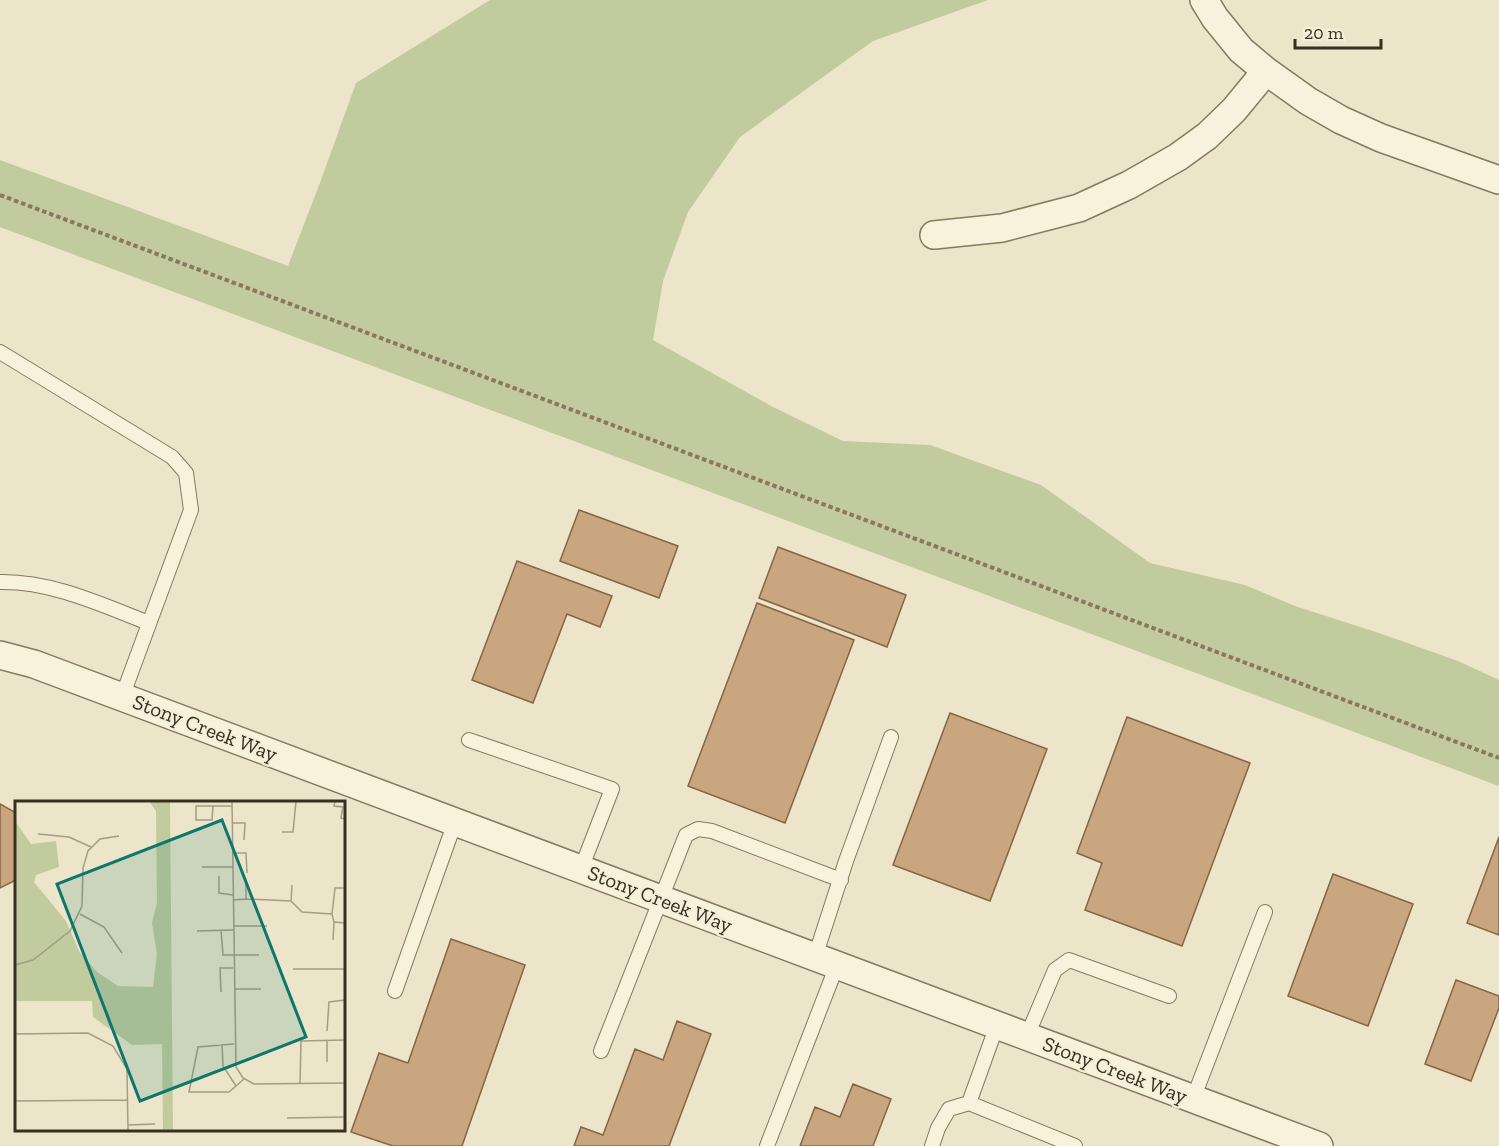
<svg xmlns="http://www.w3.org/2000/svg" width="1499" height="1146" font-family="'Zilla Slab',serif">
	<rect width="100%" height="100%" fill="#ede5c9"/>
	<path fill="#c1cb9d" d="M490,0H988L873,41L740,137L688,212L663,281L653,340L773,407L843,441L930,445L1041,485L1150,563L1245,585L1295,606L1379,633L1458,661L1499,680V786L0,227V160L288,266L321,180L356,83Z"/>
	<path fill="#c9a580" stroke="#866545" stroke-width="1.5" d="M579,510L678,546L659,598L560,561Z
		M778,547L906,595L887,647L759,598Z
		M517,561L612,596L600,627L567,614L533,703L472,680Z
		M757,603L854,640L785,823L688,786Z
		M950,713L1047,749L990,901L893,865Z
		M1127,717L1250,763L1182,946L1085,910L1102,863L1077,853Z
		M0,804L16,813V880L0,888Z
		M1499,837V935L1467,923Z
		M1333,874L1413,904L1368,1026L1288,996Z
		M451,939L525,965L462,1146H393L351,1132L379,1053L408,1063Z
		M1456,980L1499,996V1008L1471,1081L1425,1064Z
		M677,1021L711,1034L669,1146H574L581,1127L603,1135L635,1049L663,1060Z
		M853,1084L891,1099L873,1146H800L815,1107L840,1117Z"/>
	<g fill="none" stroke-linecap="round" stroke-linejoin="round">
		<g stroke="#88785e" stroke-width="16">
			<path id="service" d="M0,352L172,457L186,473L191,510L122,697
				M0,582C52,581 102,605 149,623
				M469,740L612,789L581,869
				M815,957L846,861L891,737
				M395,991L455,822
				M997,1025L969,1103L1075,1146
				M1027,1036L1055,970L1069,960L1169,996
				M601,1051L686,835L698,829L712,831L841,880
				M1193,1099L1265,912
				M767,1146L837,965
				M932,1146L938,1128L949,1109L969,1103"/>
		</g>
		<g stroke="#88785e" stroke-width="30">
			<path id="minor" d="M1204,0L1215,18L1241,50L1266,71L1308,101L1341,120L1381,138L1499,180
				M934,235L1002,228L1079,208L1129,185L1178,157L1207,136L1234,110L1266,71
				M0,655L34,664L1319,1146"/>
		</g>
		<path stroke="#88785e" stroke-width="4" stroke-dasharray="4.5 3" stroke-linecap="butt" d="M0,195L1499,758"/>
		<use href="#service" stroke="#f8f2dc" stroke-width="14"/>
		<use href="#minor" stroke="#f8f2dc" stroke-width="27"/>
	</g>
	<g text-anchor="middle" stroke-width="4.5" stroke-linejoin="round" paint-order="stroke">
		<g font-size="21" fill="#392f21" stroke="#f4efd8">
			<text transform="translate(205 728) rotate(21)" y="7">Stony Creek Way</text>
			<text transform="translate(660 899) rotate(21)" y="7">Stony Creek Way</text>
			<text transform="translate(1115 1070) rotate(21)" y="7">Stony Creek Way</text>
		</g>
	</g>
	<g transform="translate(15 801)">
		<rect width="330" height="330" fill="#ede5c9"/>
		<path d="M134,0H155L158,330H148L147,243L117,244L78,216L77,200H0V20L16,43L41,40L44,66L21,74L19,81L51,120L64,150L82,171L103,185L138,186L142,153L137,122L142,102L141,10Z" fill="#c1cb9d"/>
		<path fill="none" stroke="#a59c86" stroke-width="1.5" d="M217,0L221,266L228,277L239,283L330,282M320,0L319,5L328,6L326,17L330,18M198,5L197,19H181V5H217M217,22H230L229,39M267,31H278L281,0M23,33L54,36L76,46M217,52H231L232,72M187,66H218M204,75V92L218,94M231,98L276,100L277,84M218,99L231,98V80M276,100L287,111L317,113L319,121L330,122M65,113L89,126L107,152M317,113L320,87H330M218,125H252M206,129L208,154H244M182,130L218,129M318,139L319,121M0,164L18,159L55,130L67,105L68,67L73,50L85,38L104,35M278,168H330M219,188H246M206,191L205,167H218M312,230L314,201L330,199M0,233L73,232L98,245L112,268L113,330M207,243L208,265L221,285M219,243L183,246L174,291H214L229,278M312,261V239M285,283L286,240L330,239M0,300L112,299M272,317L330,316M113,324L140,323"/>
		<path fill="#0f766e" fill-opacity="0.15" stroke="#0f766e" stroke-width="3" d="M207,19L291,236L125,300L42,83Z"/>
		<rect width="330" height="330" fill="none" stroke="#392f21" stroke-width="3"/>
	</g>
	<path d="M1295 39v9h86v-9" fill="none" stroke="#392f21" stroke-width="3"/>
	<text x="1304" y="39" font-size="18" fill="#392f21" stroke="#f4efd8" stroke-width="4.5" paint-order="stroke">20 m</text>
</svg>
